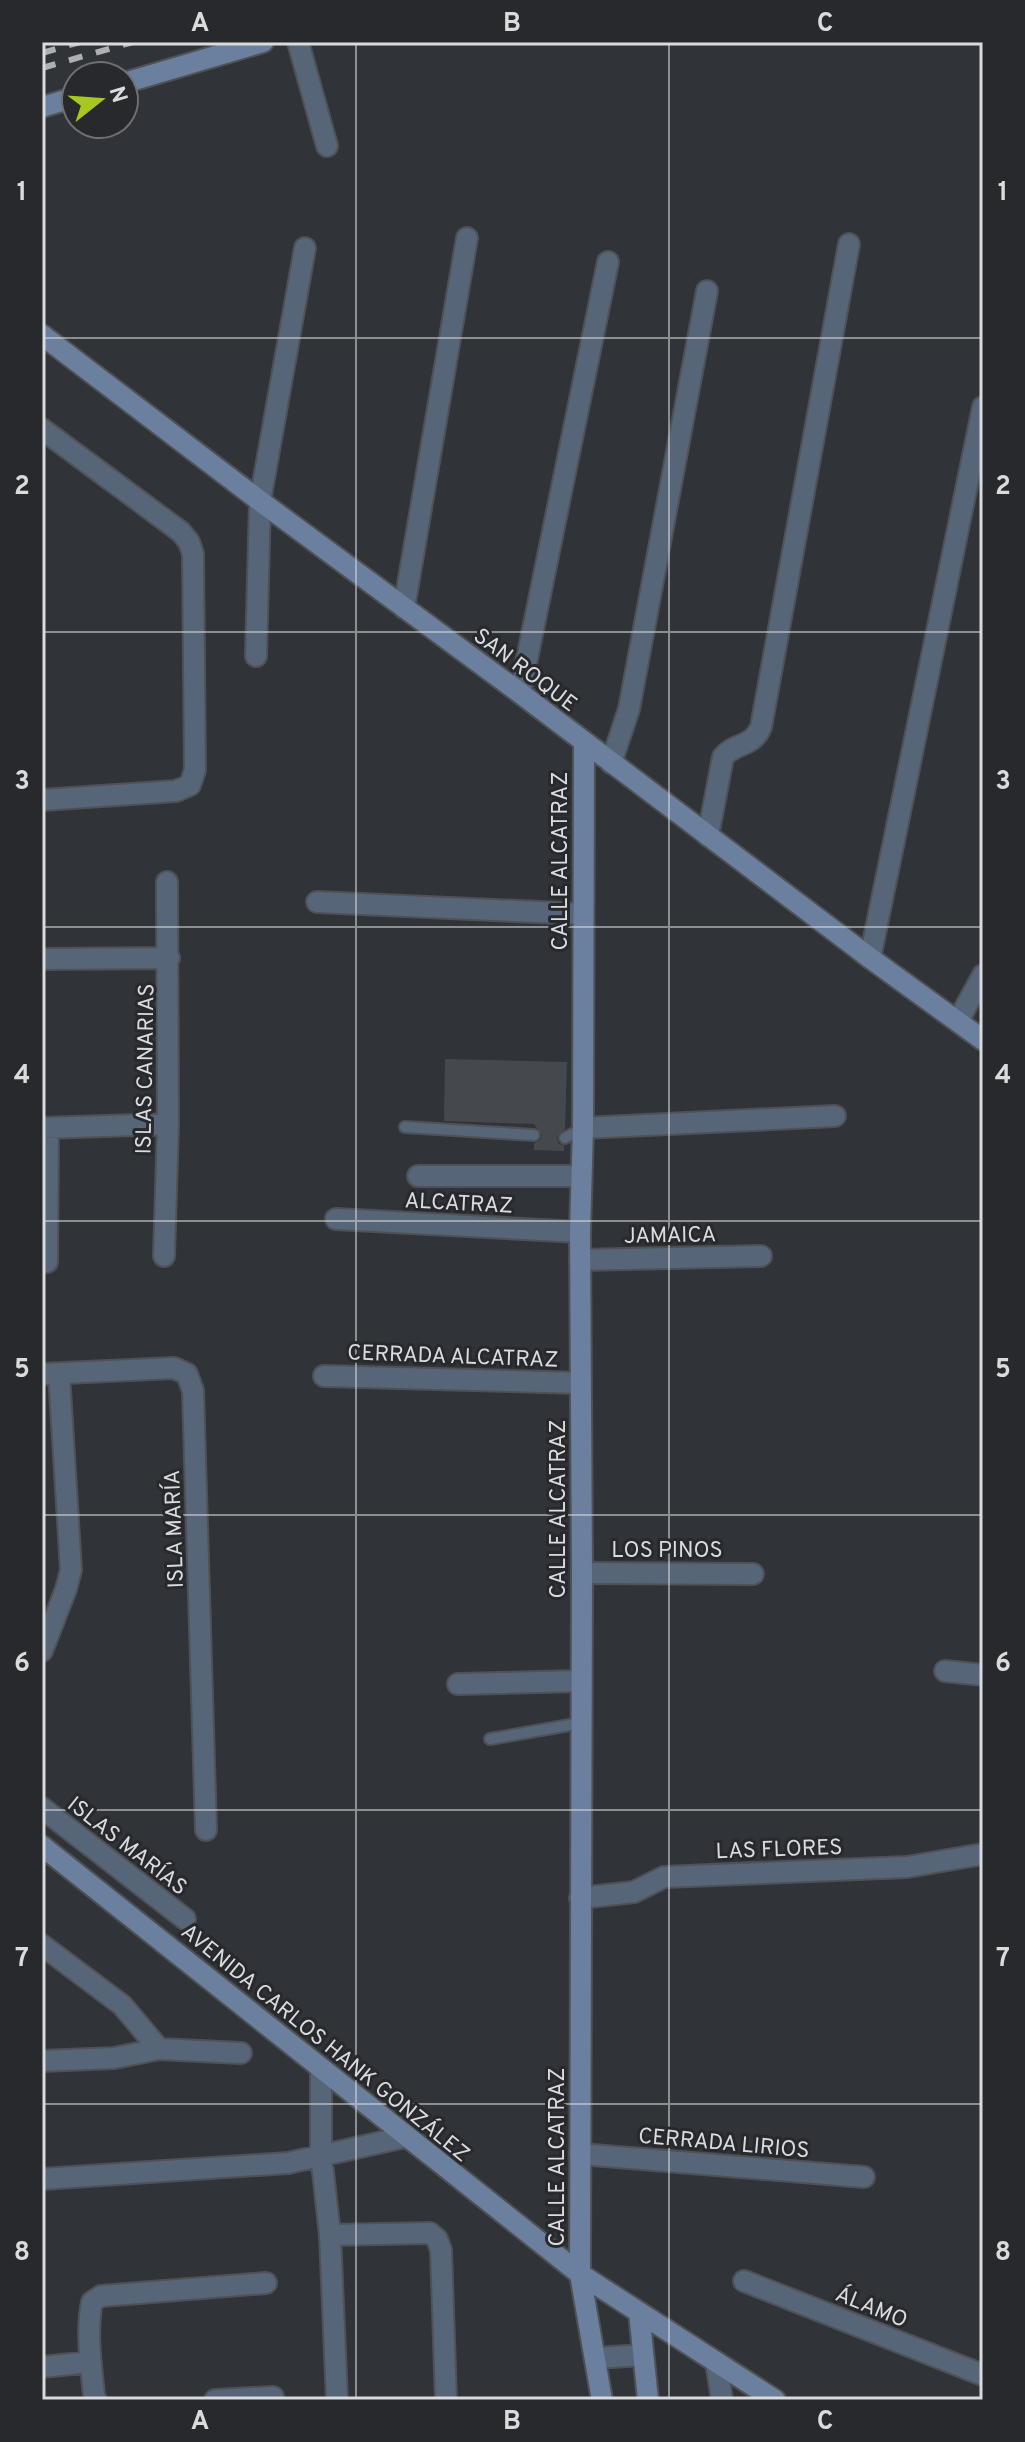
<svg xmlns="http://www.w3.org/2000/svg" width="1025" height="2442" font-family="Overpass,sans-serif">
	<rect width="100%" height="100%" fill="#303337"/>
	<path fill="#45484d" d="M445,1059L567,1062L565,1129L557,1137L558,1143L564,1146V1151L534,1150V1143L540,1140L542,1135L534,1124L444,1121Z"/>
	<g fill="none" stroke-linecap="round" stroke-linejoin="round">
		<g stroke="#4e5155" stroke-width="14">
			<path id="lane" d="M405,1127L534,1135
				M565,1138L583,1128
				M490,1739L581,1723"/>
		</g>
		<g stroke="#4e5155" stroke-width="24">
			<path id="street" d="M298,42L327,146
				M42,429L181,532L189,542L193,554L195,770L190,785L176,791L42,800
				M404,608L467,238
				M256,656L260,501L305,248
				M520,693L608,262
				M611,763L629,709L707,291
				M708,836L723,757C735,742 752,748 761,727L849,244
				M317,902L583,914
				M870,958L983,407
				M42,959L169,958
				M958,1021L983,975
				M42,1128L168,1124
				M583,1128L835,1116
				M418,1176H581
				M336,1219L580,1232
				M164,1256L168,1124L167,882
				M580,1260L761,1256
				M47,1262L48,1128
				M42,1374L174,1368L187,1374L193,1391L206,1830
				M324,1376L580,1383
				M582,1573L753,1574
				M42,1651L66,1589L71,1570L59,1374
				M945,1671L983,1675
				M458,1684L581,1681
				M42,1808L185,1919
				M580,1898L634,1892L664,1877L907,1867L983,1854
				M42,1945L122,2005L159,2049
				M42,2061L114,2058L159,2049L241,2053
				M321,2070V2154L330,2235L337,2400
				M580,2154L864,2177
				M42,2179L288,2163L405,2137
				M330,2235L430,2233L437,2239L441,2250L446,2400
				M744,2281L983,2375
				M595,2358L643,2355
				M716,2362L722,2400
				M42,2367L90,2362
				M96,2400L94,2395C91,2365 86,2332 92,2302L101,2296L266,2283
				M215,2400L273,2397"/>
		</g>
		<g stroke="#4e5155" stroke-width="24">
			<path id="secondary" d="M124,83L263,42
				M42,107L76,97
				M42,335L260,501L520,693L870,958L983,1040
				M584,743L583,1128L580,1232L582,1573L580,2274L602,2400
				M42,1846L580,2274L775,2400
				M639,2312L648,2400"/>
		</g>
		<use href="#lane" stroke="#576578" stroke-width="10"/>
		<use href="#street" stroke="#576578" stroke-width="20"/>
		<use href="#secondary" stroke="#6b809e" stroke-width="20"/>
		<path stroke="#adafb2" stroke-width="6" stroke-dasharray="14 14" stroke-linecap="butt" d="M42,53L80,42
			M42,68L133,42"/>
	</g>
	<path fill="none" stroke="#d9dbdd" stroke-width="2" stroke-opacity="0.55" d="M356,42V2400M669,42V2400M42,338H983M42,632H983M42,927H983M42,1221H983M42,1515H983M42,1810H983M42,2104H983"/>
	<g text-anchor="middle" stroke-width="6" stroke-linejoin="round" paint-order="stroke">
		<g font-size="22" fill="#d9dbdd" stroke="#27292d">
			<text transform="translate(526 669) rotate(37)" y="8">SAN ROQUE</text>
			<text transform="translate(559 861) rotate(-90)" y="8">CALLE ALCATRAZ</text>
			<text transform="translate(144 1069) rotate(-89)" y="8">ISLAS CANARIAS</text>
			<text transform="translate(459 1202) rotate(3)" y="8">ALCATRAZ</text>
			<text transform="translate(670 1234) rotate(-1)" y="8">JAMAICA</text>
			<text transform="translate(453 1355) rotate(2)" y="8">CERRADA ALCATRAZ</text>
			<text transform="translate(557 1509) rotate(-90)" y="8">CALLE ALCATRAZ</text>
			<text transform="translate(173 1529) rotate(-92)" y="8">ISLA MARÍA</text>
			<text x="667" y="1557">LOS PINOS</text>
			<text transform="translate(128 1845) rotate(38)" y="8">ISLAS MARÍAS</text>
			<text transform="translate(779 1848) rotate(-2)" y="8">LAS FLORES</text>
			<text transform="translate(326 2042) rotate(39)" y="8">AVENIDA CARLOS HANK GONZÁLEZ</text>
			<text transform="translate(724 2142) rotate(5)" y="8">CERRADA LIRIOS</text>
			<text transform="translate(556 2157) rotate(-90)" y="8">CALLE ALCATRAZ</text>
			<text transform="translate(872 2306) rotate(22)" y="8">ÁLAMO</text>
		</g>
	</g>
	<rect width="1025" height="2442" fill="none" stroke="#27292d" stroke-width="88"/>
	<g transform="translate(100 100) rotate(73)"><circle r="38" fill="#27292d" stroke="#6e7073" stroke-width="2"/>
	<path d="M0-6L14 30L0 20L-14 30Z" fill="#a6c821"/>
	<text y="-12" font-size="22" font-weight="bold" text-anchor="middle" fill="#d9dbdd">N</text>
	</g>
	<rect x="44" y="44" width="937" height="2354" fill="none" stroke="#d9dbdd" stroke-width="3"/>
	<g font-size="26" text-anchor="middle" font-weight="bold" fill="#d9dbdd">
		<text x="200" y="31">A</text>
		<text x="512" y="31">B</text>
		<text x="825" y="31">C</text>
		<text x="22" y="200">1</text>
		<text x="1003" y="200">1</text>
		<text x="22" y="494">2</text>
		<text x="1003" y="494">2</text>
		<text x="22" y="789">3</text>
		<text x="1003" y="789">3</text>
		<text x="22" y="1083">4</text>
		<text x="1003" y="1083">4</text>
		<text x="22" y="1377">5</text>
		<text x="1003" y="1377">5</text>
		<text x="22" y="1671">6</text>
		<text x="1003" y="1671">6</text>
		<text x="22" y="1966">7</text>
		<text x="1003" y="1966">7</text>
		<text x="22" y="2260">8</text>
		<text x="1003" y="2260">8</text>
		<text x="200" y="2429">A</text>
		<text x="512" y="2429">B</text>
		<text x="825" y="2429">C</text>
	</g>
</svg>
